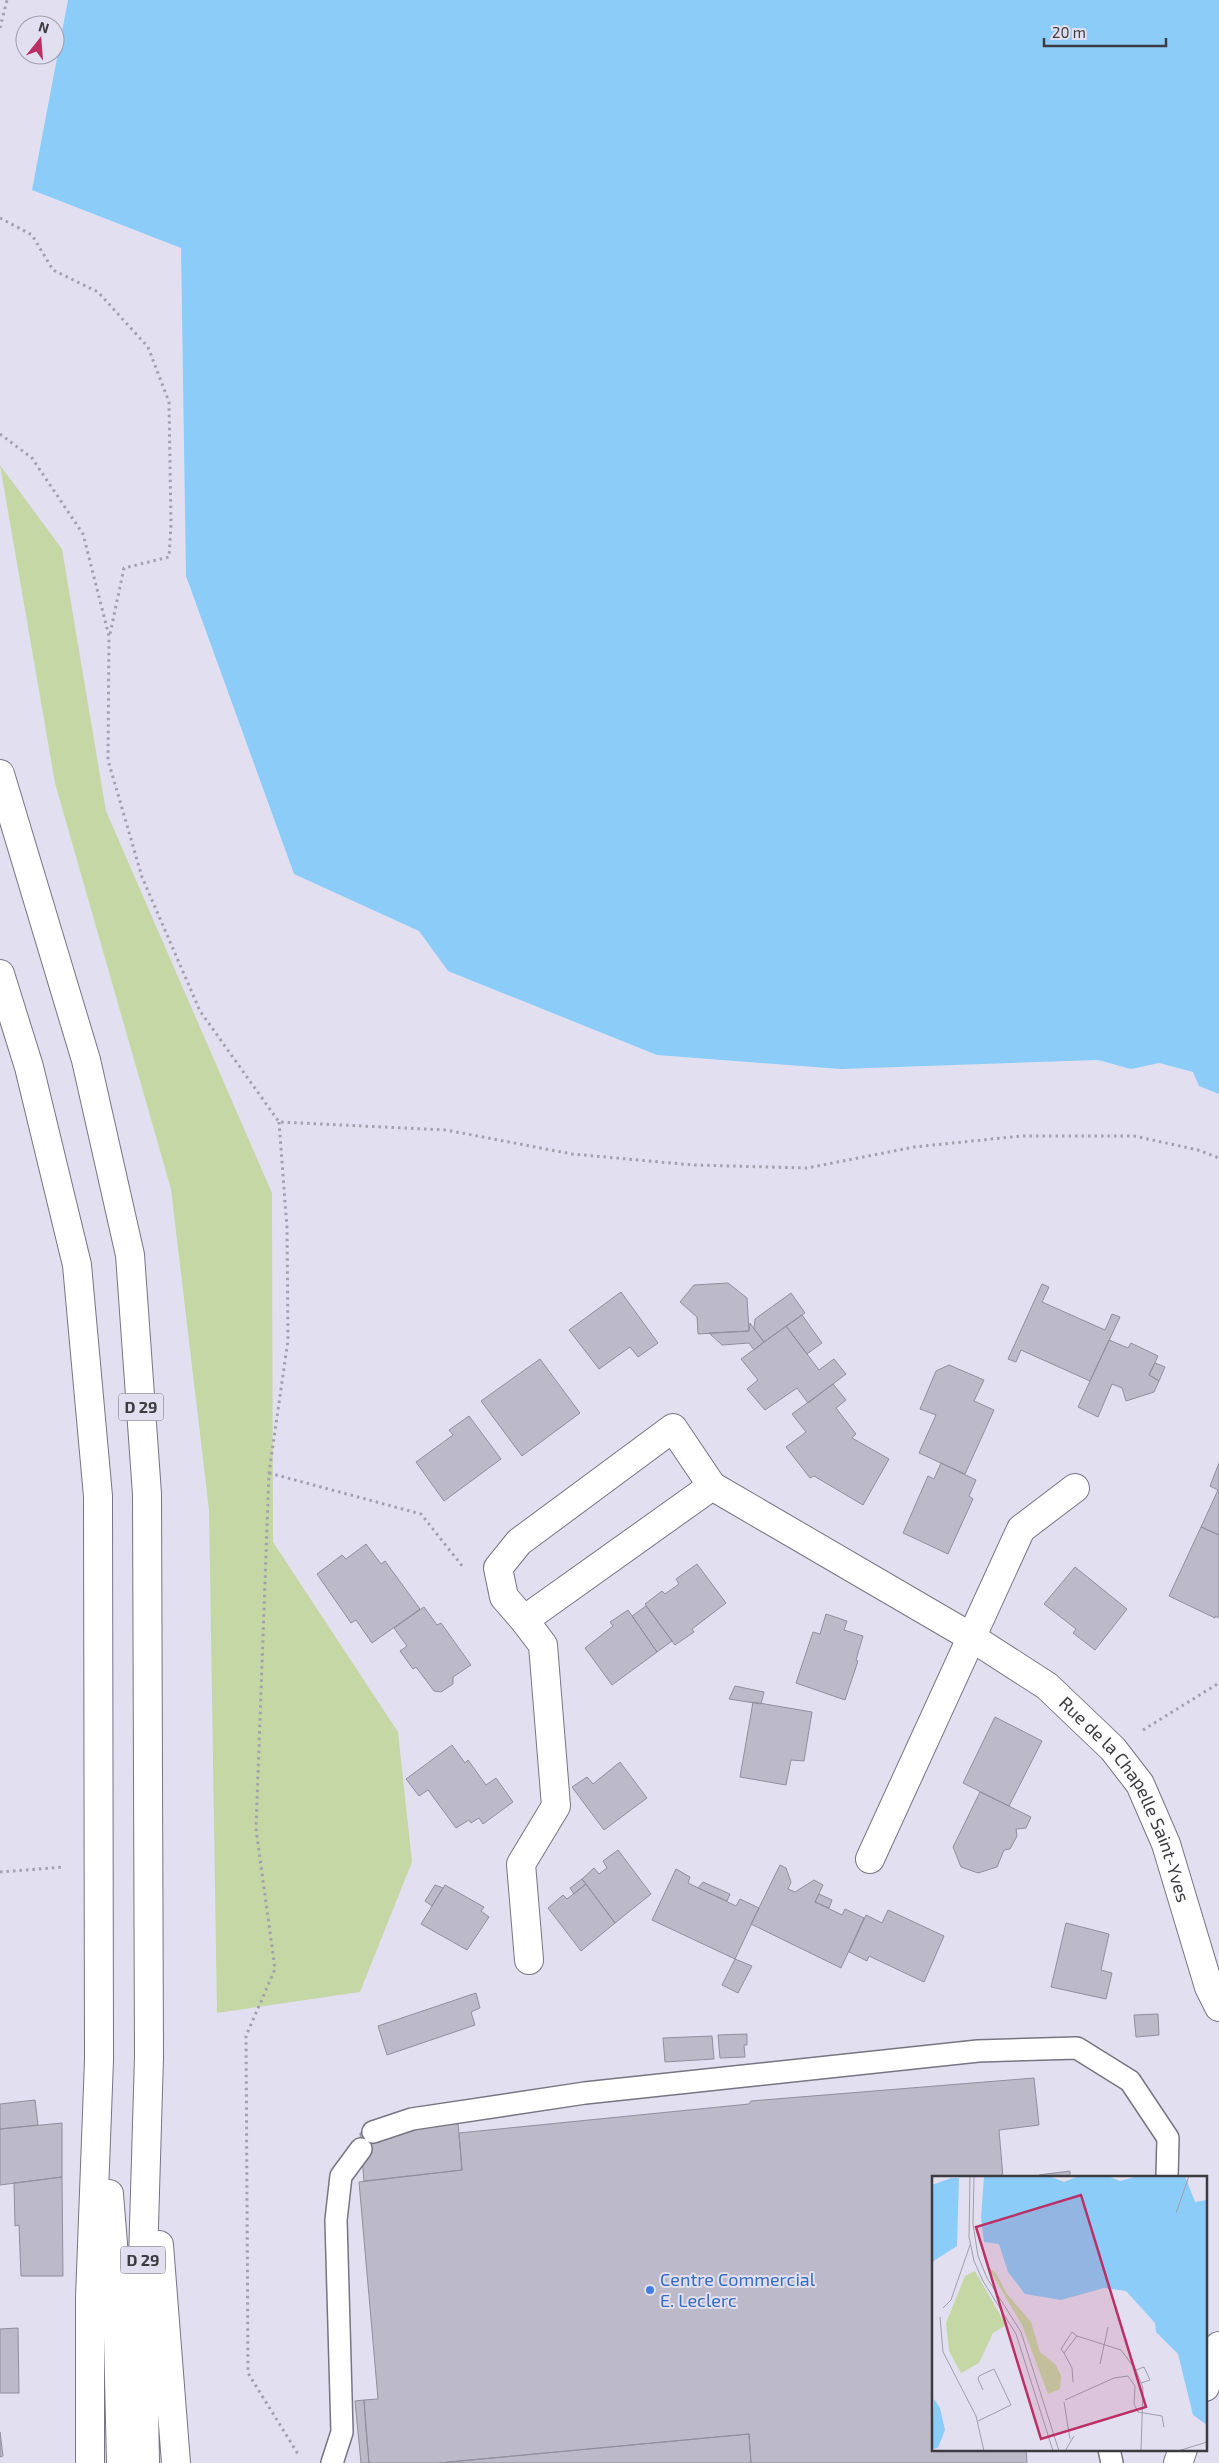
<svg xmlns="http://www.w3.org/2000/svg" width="1219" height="2463" font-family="'Exo 2',sans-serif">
	<rect width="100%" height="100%" fill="#e2e0f0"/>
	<path fill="#c5d7a5" d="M0,465L62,549L106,811L272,1193L273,1542L398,1732L412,1862L360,1992L217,2013L209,1510L171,1189L55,783Z"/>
	<path fill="#8bcdf8" d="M68,0H1219V1094L1199,1086L1193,1072L1159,1063L1131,1069L1098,1060L841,1069L657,1055L448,971L419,931L294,874L186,576L181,248L32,190Z"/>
	<path fill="#bcb9c9" stroke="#918f9e" d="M728,1283L747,1298L749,1331L698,1334L697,1317L680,1302L694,1285Z
		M1042,1284L1049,1287L1042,1302L1105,1330L1112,1314L1120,1317L1090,1381L1021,1350L1016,1362L1008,1359Z
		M621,1292L658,1343L638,1357L630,1347L599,1369L569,1330Z
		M791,1293L805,1313L764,1342L754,1329L755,1319Z
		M802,1315L822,1343L807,1354L786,1326Z
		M750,1323L764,1342L754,1350L749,1343L722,1345L709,1333L749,1331Z
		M786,1326L819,1370L834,1359L846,1374L808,1403L797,1388L765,1410L747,1389L758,1380L741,1359Z
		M1109,1340L1128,1348L1131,1343L1158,1356L1149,1375L1159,1381L1154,1392L1126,1401L1122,1388L1112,1384L1098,1417L1078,1407Z
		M540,1359L580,1413L522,1456L481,1401Z
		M1155,1363L1165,1367L1159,1381L1149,1375Z
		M949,1365L984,1380L974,1401L994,1410L965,1474L919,1453L936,1415L920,1409L936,1371Z
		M833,1384L846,1400L836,1408L856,1434L852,1438L889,1459L863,1505L814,1476L810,1478L786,1447L806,1432L792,1414Z
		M469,1416L501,1459L444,1501L416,1462L453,1435L449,1430Z
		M941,1463L976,1480L969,1496L973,1499L948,1554L903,1533L928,1476L934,1479Z
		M1219,1463V1535L1201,1527L1218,1490L1210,1486Z
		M1201,1527L1219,1535V1618L1215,1616V1618L1169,1596Z
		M366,1544L381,1564L385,1561L420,1609L372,1643L356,1620L351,1623L317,1574L342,1555L346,1559Z
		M697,1564L726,1603L692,1629L694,1632L675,1645L645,1604L662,1591L665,1594L679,1584L676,1579Z
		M1075,1567L1127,1609L1095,1650L1073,1633L1076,1629L1044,1604Z
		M646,1606L672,1641L657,1652L632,1616Z
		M424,1607L437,1625L441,1623L471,1665L453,1677V1684L441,1692L434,1691L416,1667L413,1669L400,1651L407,1646L394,1628Z
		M628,1610L657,1652L612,1685L585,1648L613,1626L610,1622Z
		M826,1614L847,1621L844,1630L863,1636L856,1660L858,1661L845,1700L796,1683L813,1632L820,1634Z
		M735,1686L764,1692L761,1704L729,1699Z
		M753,1702L812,1712L804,1761L791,1760L786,1785L740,1777Z
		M995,1717L1042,1741L1009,1806L963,1783Z
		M452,1745L465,1763L468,1760L486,1785L496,1778L513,1802L483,1824L479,1818L471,1823L469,1820L456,1828L428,1790L419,1796L406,1779Z
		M620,1762L647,1798L604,1830L572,1787L587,1777L593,1784Z
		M980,1792L1031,1817L1026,1828L1016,1829L1017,1836L1010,1849L1004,1850L997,1867L978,1873L961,1867L953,1847Z
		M618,1850L651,1894L615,1923L582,1879L594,1868L599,1874L607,1868L603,1861Z
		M780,1865L786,1868L791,1882L788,1889L795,1892L814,1880L823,1885L815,1902L842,1915L845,1909L864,1918L841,1968L751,1924Z
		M676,1869L690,1877L688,1883L736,1906L740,1899L759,1908L735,1959L652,1920Z
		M582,1879L586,1884L574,1894L570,1888Z
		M703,1882L730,1894L727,1901L698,1888Z
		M586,1884L615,1923L581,1951L548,1908L563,1895L567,1899Z
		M435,1885L443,1888L432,1906L425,1901Z
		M445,1885L484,1907L481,1911L489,1917L467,1950L421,1924Z
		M819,1894L832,1900L829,1908L815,1902Z
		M888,1910L944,1936L924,1982L869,1956L867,1961L849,1952L866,1915L882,1923Z
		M1066,1923L1109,1934L1101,1970L1112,1973L1106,1999L1051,1987Z
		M735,1959L752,1966L738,1993L722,1985Z
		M476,1993L480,2008L471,2012L475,2025L387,2055L378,2026Z
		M1158,2014L1159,2035L1136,2037L1134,2015Z
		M747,2034V2045H744L745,2057L720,2058L718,2035Z
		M712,2036L714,2059L665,2062L663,2038Z
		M1034,2078L1039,2125L999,2130L1003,2177H933V2449H1026L1027,2463H751L749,2434L439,2463H369L364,2400L378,2399L359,2182L462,2170L459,2133L749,2104L751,2101Z
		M35,2100L38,2125L0,2129V2104Z
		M62,2123V2177L0,2185V2129Z
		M458,2123L462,2170L364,2181L360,2133Z
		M1070,2171V2177H1039V2175Z
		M62,2177L63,2276H21L19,2225L15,2226L14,2183Z
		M18,2328L19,2393H0V2329Z
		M364,2400L366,2430L369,2463H361L355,2401Z
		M0,2432L3,2456L0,2457Z
		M749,2434L751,2463H439Z"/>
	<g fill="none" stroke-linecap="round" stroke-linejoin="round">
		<g stroke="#777483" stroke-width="24">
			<path id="lane" d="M373,2132L412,2119L585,2093L978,2051L1077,2048L1130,2081L1168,2138L1167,2177
				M1109,2449L1112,2463
				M332,2463L342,2432L336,2220L341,2176L361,2149"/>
		</g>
		<g stroke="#777483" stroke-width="30">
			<g id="street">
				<path d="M524,1620L504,1597L498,1568L519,1542L673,1428L712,1486"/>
				<path d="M870,1859L1021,1529L1075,1488"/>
				<path id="s1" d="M529,1960L521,1864L556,1806L543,1645L524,1620L712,1486L971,1637L1047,1686L1113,1749L1140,1784L1166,1844L1209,1987L1219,2007"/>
				<path d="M1205,2387L1219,2346"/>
				<path d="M1178,2463L1183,2449"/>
			</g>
		</g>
		<g stroke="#777483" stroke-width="30">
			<path id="primary" d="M0,774L86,1060L130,1255L147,1494L149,2057L142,2293L145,2463
				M0,974L29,1067L77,1265L98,1496L99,2060L90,2298V2463
				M109,2194L117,2294L121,2463
				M159,2245L176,2463"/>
		</g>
		<path stroke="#a2a1ad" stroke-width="3" stroke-dasharray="2.5 4" stroke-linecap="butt" d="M0,28L7,0
			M0,218L32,235L53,270L98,292L148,347L169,402L171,525L169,557L124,568L110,634
			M0,434L32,458L83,534L109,636L108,760L142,877L200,1011L279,1122L446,1130L572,1154L693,1165L807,1168L914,1147L1021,1136H1134L1198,1150L1219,1158
			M279,1122L287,1228L288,1340L269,1473L256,1829L275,1969L246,2036L248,2373L298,2454V2457
			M269,1473L421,1514L463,1567
			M1143,1730L1219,1683
			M0,1872L64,1867"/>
		<use href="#lane" stroke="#fff" stroke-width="21"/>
		<use href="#street" stroke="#fff" stroke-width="28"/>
		<use href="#primary" stroke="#fff" stroke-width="28"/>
	</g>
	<circle fill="#3f7fe0" stroke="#e2e0f0" stroke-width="2" cx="650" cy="2290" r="5"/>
	<g text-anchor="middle" stroke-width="4" stroke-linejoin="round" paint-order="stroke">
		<g fill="#e2e0f0" stroke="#6e6c76" stroke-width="1">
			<rect x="118.5" y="1393.5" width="45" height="27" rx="4"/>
			<rect x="120.5" y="2246.5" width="45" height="27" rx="4"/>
		</g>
		<g font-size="16" font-weight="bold" fill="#3c3b41">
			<text x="141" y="1413">D 29</text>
			<text x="143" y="2266">D 29</text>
		</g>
		<g font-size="18" fill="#3c3b41" stroke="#e2e0f0">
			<text dy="6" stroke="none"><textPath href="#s1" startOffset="1119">Rue de la Chapelle Saint-Yves</textPath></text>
		</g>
		<g font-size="18" fill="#366cbe" stroke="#e2e0f0" text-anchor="start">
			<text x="660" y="2286">Centre Commercial<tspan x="660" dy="21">E. Leclerc</tspan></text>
		</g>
	</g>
	<g transform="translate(932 2176)">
		<rect width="275" height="275" fill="#e2e0f0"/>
		<path d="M56,91L64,97L75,118L99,146L108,176L124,189L129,200L128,213L116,218L90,149ZM43,95L74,149L61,157L47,187L29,197L17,175L14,147L33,100Z" fill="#c5d7a5"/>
		<path d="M52,0H117L132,6L147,0H176L188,5L207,0H253L263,26L275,24V249L261,239L246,178L224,156L223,147L194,115L172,112L129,124L93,118L76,96L67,68L52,66L49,42ZM19,2H27L25,70L0,86V9ZM2,223L8,232L13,254L6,272L0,273Z" fill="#8bcdf8"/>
		<path fill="none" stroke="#a09eaa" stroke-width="1" d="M38,0L37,61L42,85L51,105L84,158L121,275M42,0L41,48L46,80L55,102L89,156L127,275M244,37L257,0M11,132L19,124L38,69M8,141L11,176L44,240L52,275M132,177L129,173L140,156L145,160M168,188L176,151M204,194L212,191L218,204L209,207M141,206L140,192L132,177L145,160L189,174L204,194L211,212L209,275M133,224L182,202L196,200L203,210L202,228L206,236L230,240L232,251M132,226L138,263M46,245L79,229L62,193L47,200L46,203L51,214M133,275L142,260M246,275L275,266"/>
		<path fill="#bb2f65" fill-opacity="0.15" stroke="#bb2f65" stroke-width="2.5" d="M149,19L214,231L109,263L44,51Z"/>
		<rect width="275" height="275" fill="none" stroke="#3c3b41" stroke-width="2.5"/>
	</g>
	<g transform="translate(40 40) rotate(17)"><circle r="24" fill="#e2e0f0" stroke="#a09eaa"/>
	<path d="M0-4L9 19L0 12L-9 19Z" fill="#bb2f65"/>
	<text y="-8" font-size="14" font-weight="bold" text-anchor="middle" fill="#3c3b41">N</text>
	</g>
	<path d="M1044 38v8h122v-8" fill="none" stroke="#3c3b41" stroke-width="2.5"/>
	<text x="1052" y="38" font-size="15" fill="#3c3b41" stroke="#e2e0f0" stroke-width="4" paint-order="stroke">20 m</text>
</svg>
